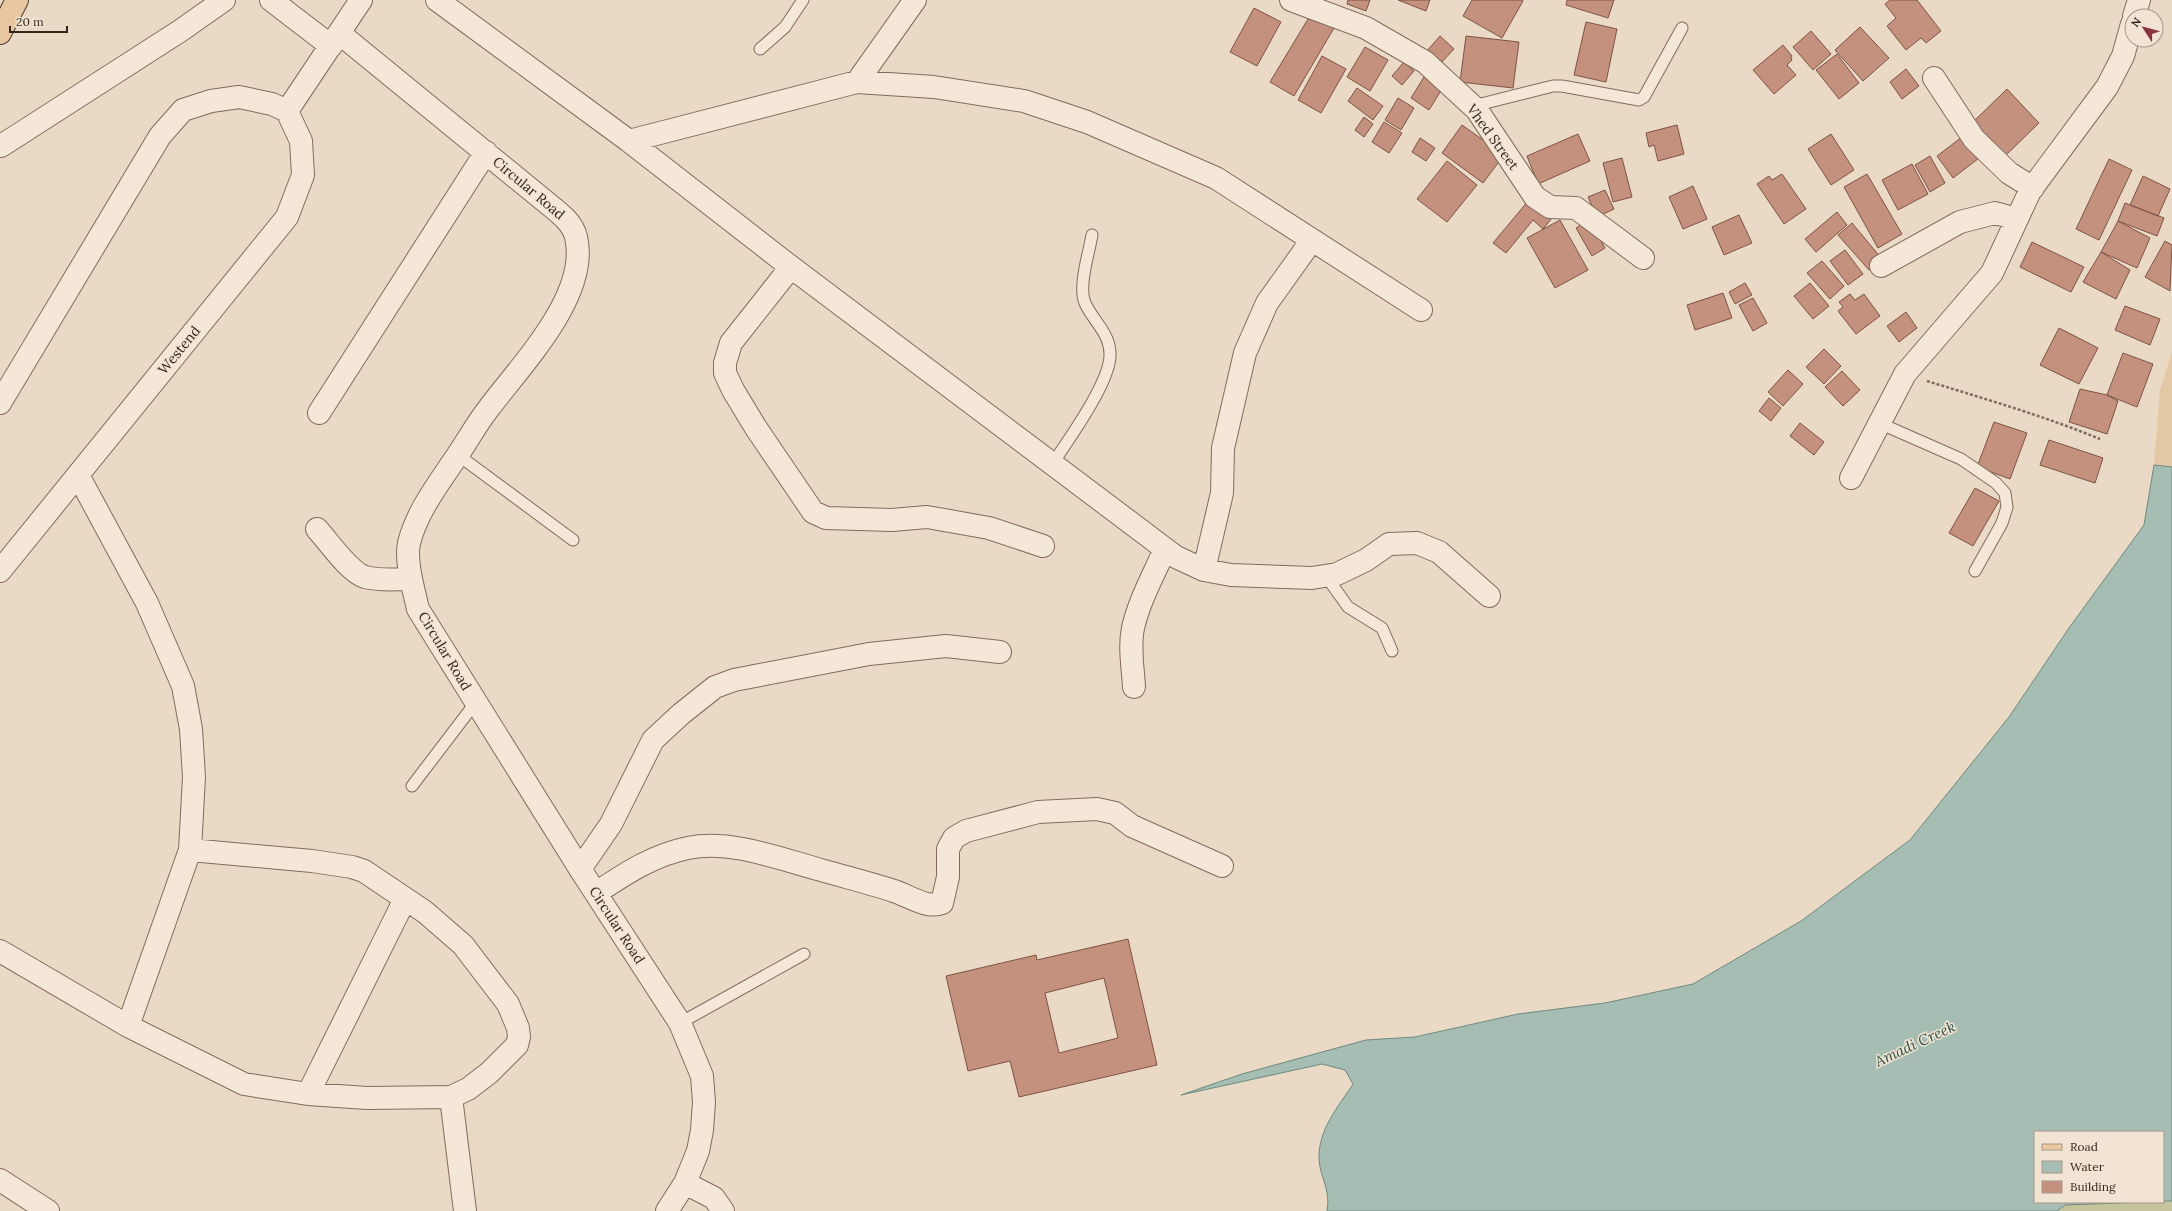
<svg xmlns="http://www.w3.org/2000/svg" width="2172" height="1211" font-family="Lora,serif">
	<rect width="100%" height="100%" fill="#e9d9c5"/>
	<path fill="#c6c49a" d="M2172,1201V1211H2057L2065,1205Z"/>
	<path fill="#e2c8a4" d="M2172,352V467L2154,465L2160,390Z"/>
	<path fill="#a6bdb3" stroke="#6e8a7f" d="M2154,465L2172,467V1201H2163V1132H2035V1202H2145L2065,1205L2057,1211H1327C1331,1189 1320,1178 1319,1159C1318,1130 1338,1107 1353,1084L1345,1070L1322,1064L1181,1095L1242,1074L1366,1040L1415,1037L1518,1014L1605,1003L1693,984L1801,921L1910,840L2009,717L2069,628L2144,525Z"/>
	<path fill="#c3917e" stroke="#7e5345" fill-rule="evenodd" d="M1348,0H1370L1366,11L1347,4Z
		M1398,0H1430L1426,11Z
		M1472,0H1522L1523,1L1502,38L1463,16Z
		M1567,0H1614L1608,18L1566,5Z
		M1890,0H1917L1941,31L1926,43L1921,38L1906,50L1887,26L1896,18L1885,4Z
		M1254,8L1281,22L1257,66L1230,52Z
		M1311,14L1334,28L1294,96L1270,82Z
		M1586,22L1617,29L1606,82L1574,75Z
		M1860,27L1889,58L1863,81L1835,50Z
		M1811,31L1831,54L1813,70L1793,47Z
		M1440,36L1454,49L1440,64L1426,52Z
		M1466,36L1519,42L1513,88L1460,82Z
		M1783,45L1792,56L1791,58L1792,60L1787,65L1796,75L1774,94L1753,70Z
		M1365,47L1388,60L1370,91L1347,77Z
		M1837,54L1859,83L1839,99L1816,70Z
		M1322,56L1346,69L1321,113L1298,100Z
		M1404,62L1414,71L1402,85L1392,76Z
		M1906,69L1919,86L1902,99L1890,82Z
		M1424,77L1442,89L1429,110L1411,98Z
		M1357,88L1383,106L1373,120L1348,101Z
		M2007,89L2039,123L2004,157L1972,123Z
		M1398,98L1414,108L1401,130L1385,120Z
		M1364,117L1373,124L1364,137L1355,130Z
		M1384,122L1402,133L1389,153L1372,142Z
		M1462,125L1504,155L1483,183L1442,153Z
		M1677,125L1684,154L1658,161L1654,145L1649,147L1646,133Z
		M1578,134L1590,161L1538,184L1527,156Z
		M1831,134L1854,170L1831,185L1808,149Z
		M1966,134L1983,155L1953,178L1937,156Z
		M1420,138L1435,148L1426,161L1412,152Z
		M1930,156L1945,183L1930,192L1915,165Z
		M1622,158L1632,197L1613,202L1603,163Z
		M2109,159L2132,170L2099,240L2076,229Z
		M1447,161L1477,185L1447,222L1417,199Z
		M1912,164L1928,194L1898,210L1882,180Z
		M1782,174L1806,209L1784,224L1757,184L1769,176L1772,180Z
		M1867,174L1902,234L1878,248L1844,187Z
		M2143,176L2170,189L2158,216L2130,205Z
		M1693,186L1707,219L1683,229L1669,197Z
		M1605,190L1614,209L1597,217L1588,197Z
		M1529,200L1552,218L1543,229L1533,220L1506,253L1493,243Z
		M2125,203L2164,218L2157,236L2118,221Z
		M1837,212L1847,225L1816,252L1805,239Z
		M1739,215L1752,243L1724,255L1712,227Z
		M1560,220L1588,270L1555,288L1527,238Z
		M1589,220L1605,248L1592,256L1576,228Z
		M2118,221L2150,238L2137,268L2101,252Z
		M1852,223L1882,259L1869,270L1838,235Z
		M2165,241L2172,245L2170,291L2145,277Z
		M2032,242L2084,267L2071,292L2020,267Z
		M1845,250L1863,274L1848,285L1830,261Z
		M2101,252L2130,270L2116,299L2083,282Z
		M1822,261L1844,286L1830,299L1807,273Z
		M1745,283L1752,295L1735,304L1729,292Z
		M1810,283L1829,306L1813,319L1794,296Z
		M1723,293L1732,318L1695,330L1687,305Z
		M1850,294L1855,300L1864,294L1880,316L1856,334L1838,311L1843,307L1839,302Z
		M1753,298L1767,323L1753,331L1739,305Z
		M2125,306L2160,319L2150,345L2115,330Z
		M1906,312L1917,328L1899,342L1887,326Z
		M2059,328L2098,348L2079,384L2040,365Z
		M1824,349L1841,366L1824,384L1806,367Z
		M2123,353L2153,364L2137,407L2107,395Z
		M1788,370L1803,384L1783,406L1768,392Z
		M1842,371L1860,390L1843,406L1825,387Z
		M2080,389L2107,395L2118,401L2107,434L2069,422Z
		M1769,398L1781,408L1771,421L1759,411Z
		M1994,422L2027,433L2010,479L1977,467Z
		M1800,423L1824,442L1814,455L1790,436Z
		M2049,440L2103,458L2095,483L2040,465Z
		M1975,488L1999,501L1973,546L1949,533Z
		M1128,939L1157,1065L1019,1097L1010,1061L968,1071L946,976L1036,955L1037,960ZM1104,978L1118,1038L1059,1053L1045,993Z"/>
	<g fill="none" stroke-linecap="round" stroke-linejoin="round">
		<g stroke="#826b5d" stroke-width="13">
			<path id="service" d="M760,49L785,27L803,0
				M1473,106L1553,86H1562L1639,100L1644,97L1682,28
				M1879,423L1961,459L1996,483L2005,493L2007,507L2002,523L1975,571
				M458,455L573,540
				M1053,463C1069,439 1111,381 1110,354C1110,333 1093,321 1085,303C1078,286 1089,253 1092,235
				M1326,576L1348,607L1382,628L1392,651
				M412,786L476,702
				M680,1023L804,954"/>
		</g>
		<g stroke="#826b5d" stroke-width="24">
			<path id="minor" d="M271,0L331,46
				M437,0L629,141L791,267L1176,557L1204,570L1231,575L1312,578L1337,574L1366,560L1389,544L1417,543L1439,552L1489,596
				M1291,0L1366,28L1425,62L1477,110L1535,197L1550,207L1576,208L1643,258
				M2134,16L2139,0
				M339,33L552,207C562,215 573,224 576,237C590,295 521,365 489,408C477,423 468,440 457,456C439,483 417,511 409,543C405,561 414,591 418,609L580,869L680,1023L702,1076L704,1102L702,1130L698,1151L685,1183L667,1211
				M1934,78L1974,139L2009,173L2033,188
				M857,82L934,87L1024,101L1087,122L1216,178L1421,310
				M287,111L361,0
				M629,141L857,82L915,0
				M1,146L180,31L224,0
				M1881,266L1960,222L1995,213L2017,219
				M791,267L731,343L725,363V373L733,390L756,428L813,512L826,518L892,520L927,517L989,528L1043,546
				M0,403L160,136L183,110L211,101L239,97L272,104L287,111
				M319,413L486,152
				M78,475L147,603L183,686L191,729L194,777L190,850L128,1026
				M1851,478L1905,374L1992,273L2030,191L2107,87L2123,56L2132,24
				M317,529C329,542 349,572 365,577C380,581 396,579 411,579
				M1204,570L1222,493L1223,448L1245,353L1267,303L1312,240
				M0,571L287,217L303,175L301,141L287,111
				M1134,687C1133,668 1129,647 1133,628C1139,601 1154,574 1165,549
				M580,869L611,824L653,740L681,714L715,687L734,680L869,654L946,646L1000,652
				M596,893C625,874 653,855 688,848C729,839 781,859 821,870C845,877 870,883 894,891C909,896 927,909 942,903L948,877V849L954,838L966,831L1038,812L1097,809L1115,813L1132,826L1222,866
				M0,951L128,1026L244,1084L308,1094L367,1098L451,1097L468,1089L489,1073L517,1045L519,1037L518,1028L508,1004L463,945L425,912L364,871L352,867L312,861L190,850
				M308,1094L405,899
				M451,1097L465,1211
				M0,1180L48,1211
				M685,1183L714,1198L723,1211"/>
		</g>
		<g stroke="#503b31" stroke-width="24">
			<path id="primary" d="M0,33L17,0"/>
		</g>
		<path stroke="#826b5d" stroke-width="2.5" stroke-dasharray="3 2" stroke-linecap="butt" d="M1927,381C1985,399 2044,416 2100,439"/>
		<use href="#service" stroke="#f5e7d7" stroke-width="11"/>
		<use href="#minor" stroke="#f5e7d7" stroke-width="22"/>
		<use href="#primary" stroke="#e8c7a0" stroke-width="22"/>
	</g>
	<g text-anchor="middle" stroke-width="3" stroke-linejoin="round" paint-order="stroke">
		<g font-size="14" fill="#33261f" stroke="#f1e4d3">
			<text transform="translate(1493 137) rotate(54)" y="5">Vhed Street</text>
			<text transform="translate(529 188) rotate(40)" y="5">Circular Road</text>
			<text transform="translate(179 350) rotate(-51)" y="5">Westend</text>
			<text transform="translate(445 651) rotate(59)" y="5">Circular Road</text>
			<text transform="translate(617 925) rotate(57)" y="5">Circular Road</text>
		</g>
		<g font-size="15" font-style="italic" fill="#30524a" stroke="#f1e4d3">
			<text transform="translate(1915 1044) rotate(-25)" y="5">Amadi Creek</text>
		</g>
	</g>
	<rect x="2034" y="1131" width="130" height="72" fill="#f1e4d3" stroke="#a5988b"/>
	<rect x="2042" y="1144" width="20" height="6" fill="#e8c7a0" stroke="#a5988b"/>
	<text x="2070" y="1151" font-size="12" fill="#33261f">Road</text>
	<rect x="2042" y="1161" width="20" height="12" fill="#a6bdb3" stroke="#a5988b"/>
	<text x="2070" y="1171" font-size="12" fill="#33261f">Water</text>
	<rect x="2042" y="1181" width="20" height="12" fill="#c3917e" stroke="#a5988b"/>
	<text x="2070" y="1191" font-size="12" fill="#33261f">Building</text>
	<g transform="translate(2144 28) rotate(306)"><circle r="19" fill="#f1e4d3" stroke="#a5988b"/>
	<path d="M0-3L7 15L0 10L-7 15Z" fill="#8a3341"/>
	<text y="-6" font-size="11" font-weight="bold" text-anchor="middle" fill="#33261f">N</text>
	</g>
	<path d="M10 26v6h57v-6" fill="none" stroke="#33261f" stroke-width="2"/>
	<text x="16" y="26" font-size="12" fill="#33261f" stroke="#f1e4d3" stroke-width="3" paint-order="stroke">20 m</text>
</svg>
